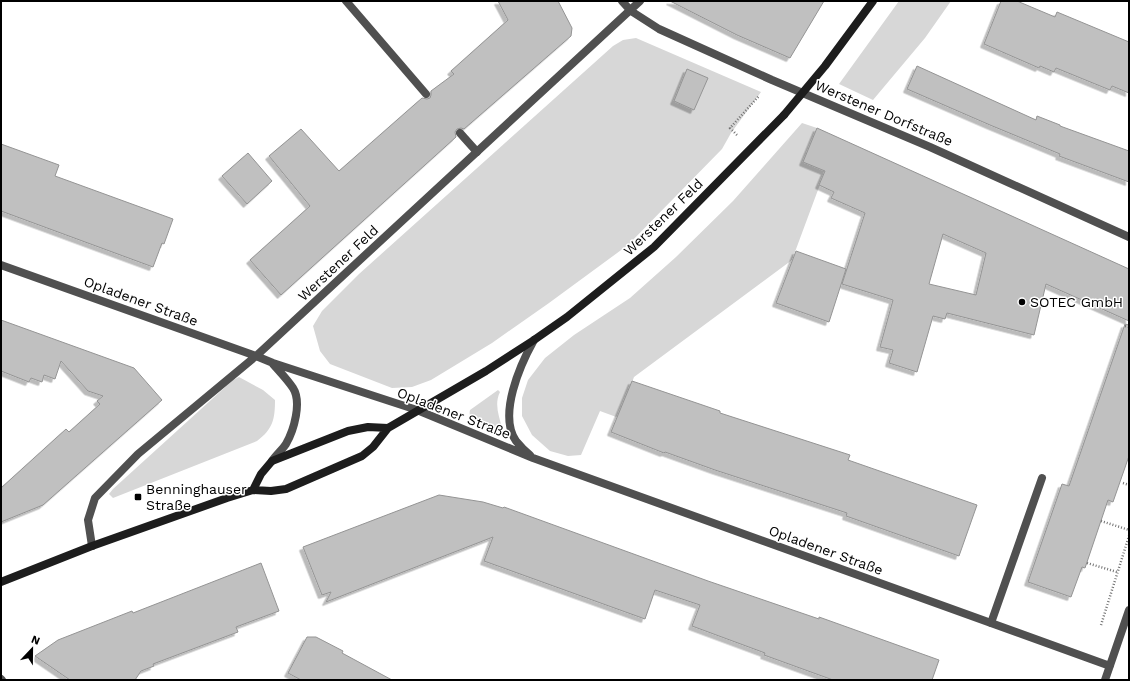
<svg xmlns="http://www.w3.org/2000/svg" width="1130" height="681" font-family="'Work Sans',sans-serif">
	<defs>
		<filter id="shadow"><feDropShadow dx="-3.5" dy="3.5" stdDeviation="0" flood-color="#0004"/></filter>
	</defs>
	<rect width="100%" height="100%" fill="#fff"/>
	<path fill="#d7d7d7" d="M899,1H951L925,38L873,100L839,84Z
		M636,38L761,92L731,133L722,149L628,245L549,303L492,343L431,380L412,387L392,388L330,364L320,351L313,326L322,311L359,274L613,46L623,40Z
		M802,123L817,128L825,171L792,260L634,377L619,418L600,411L581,455L568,456L550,451L532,435L522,416V398L528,380L545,358L574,335L630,298L676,257L733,201Z
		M239,377L263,390L275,400C275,419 273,429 257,441L113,498L109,494L113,489L233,380Z
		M498,390L500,392C494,404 499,416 502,428C498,430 479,425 474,421C470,419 469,414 470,410Z"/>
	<path fill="#c0c0c0" stroke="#949494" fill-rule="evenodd" filter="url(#shadow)" d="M498,1H558L572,28L571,36L464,129L461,128L457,129L455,132L456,137L281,295L250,260L310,206L269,156L301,129L339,171L422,98L427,99L430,98L431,95V91L454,74L451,71L508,20Z
		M670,1H824L790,58L737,35Z
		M1001,1H1017L1055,17L1057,12L1129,42V93L1112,86L1110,90L1056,68L1054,72L1040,66L1039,68L984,44Z
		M917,66L1036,120L1037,116L1060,125V126L1129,151V182L1059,156L1060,154L990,125L907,89Z
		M687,69L708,78L694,110L674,101Z
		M817,128L1129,269V321L1046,284L1034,335L947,313L945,319L933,316L917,372L889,363L893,350L880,347L893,300L842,284L865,213L831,198L834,192L819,185L825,171L803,162ZM943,234L986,253L976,295L929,284Z
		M1,144L59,165L55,176L173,219L164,244L162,243L153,267L1,211Z
		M248,153L272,181L247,204L222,176Z
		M796,251L846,269L829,322L776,303Z
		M1,320L134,368L162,400L43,505L1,522V488L66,429L69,432L100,404L97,401L103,396L88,391L61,361L55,379L44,375L42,382L31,378L29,382L1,371Z
		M1125,324L1129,325V456L1113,502L1108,500L1085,568L1082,567L1071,597L1028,582L1062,484L1069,486Z
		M632,381L720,411V413L850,455L848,460L977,505L959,556L846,516L847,513L715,470L665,452L664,453L611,432Z
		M439,495L483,502L503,508L504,507L708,581L819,619V617L939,660L932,680H833L764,655L765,653L692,626L700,605L655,590L645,619L484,561L493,537L326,602L331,592L322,595L303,547Z
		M261,563L279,611L236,627L238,632L153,664L154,666L141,671L135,680H70L35,656L58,640L132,611L133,613Z
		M307,637H316L343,651L342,653L392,680H301L288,673Z"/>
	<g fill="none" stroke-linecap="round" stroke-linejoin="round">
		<path stroke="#727272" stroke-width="2.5" stroke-dasharray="1 2" stroke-linecap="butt" d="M737,135L730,128L759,96
			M1125,326L1129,327
			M1123,483L1129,485
			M1101,521L1129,530
			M1087,563L1117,572
			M1101,625L1129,536"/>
		<path stroke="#505050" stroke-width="8" d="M346,1L426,94
			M460,133L477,152
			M991,623L1042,478"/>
		<path stroke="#505050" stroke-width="8" d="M622,1L631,11L659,29L772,80L930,147L1129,237
			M1,265L256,356L273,363L417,410L533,458L1110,666
			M530,455C525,451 520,446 516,441C498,415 520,365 534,340
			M272,461C276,455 282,450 286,444C294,430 302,402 293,388C287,379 280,372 273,364
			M92,546L88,520L95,498L138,454L256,356L640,1
			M1,679L2,680
			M1105,680L1129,610"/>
		<path stroke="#1d1d1d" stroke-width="8" d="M253,490L261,474L272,461L348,431L368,427L388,428
			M1,582L92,546L227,498L253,490L271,491L286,489L362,456L373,447L388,428L486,371L534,340L567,317L654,247L784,115"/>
		<path stroke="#1d1d1d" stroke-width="8" d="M784,115L825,66L873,1"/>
	</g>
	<g fill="#000" stroke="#fff" stroke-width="1.5">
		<circle cx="1022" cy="302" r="4"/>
		<rect x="134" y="493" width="8" height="8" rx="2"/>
	</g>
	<g text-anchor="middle" stroke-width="3" stroke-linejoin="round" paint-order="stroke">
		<g font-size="14" fill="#000" stroke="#fff">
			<text transform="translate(884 113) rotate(23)" y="5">Werstener Dorfstraße</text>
			<text transform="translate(663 217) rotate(-44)" y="5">Werstener Feld</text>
			<text transform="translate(338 263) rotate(-43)" y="5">Werstener Feld</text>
			<text transform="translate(141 301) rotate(20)" y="5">Opladener Straße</text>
			<text transform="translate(454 413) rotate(21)" y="5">Opladener Straße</text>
			<text transform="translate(826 550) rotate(20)" y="5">Opladener Straße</text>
		</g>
		<g font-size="14" fill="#000" stroke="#fff" text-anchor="start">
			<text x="1030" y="307">SOTEC GmbH</text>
			<text x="146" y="494">Benninghauser<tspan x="146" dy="16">Straße</tspan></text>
		</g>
	</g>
	<rect width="1130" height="681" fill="none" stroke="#000000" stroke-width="4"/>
	<g transform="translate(32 649) rotate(22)" stroke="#ffffff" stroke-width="3" paint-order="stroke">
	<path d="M0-3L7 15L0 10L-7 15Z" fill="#000000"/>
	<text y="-6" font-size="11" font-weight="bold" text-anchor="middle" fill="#000000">N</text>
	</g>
</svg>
